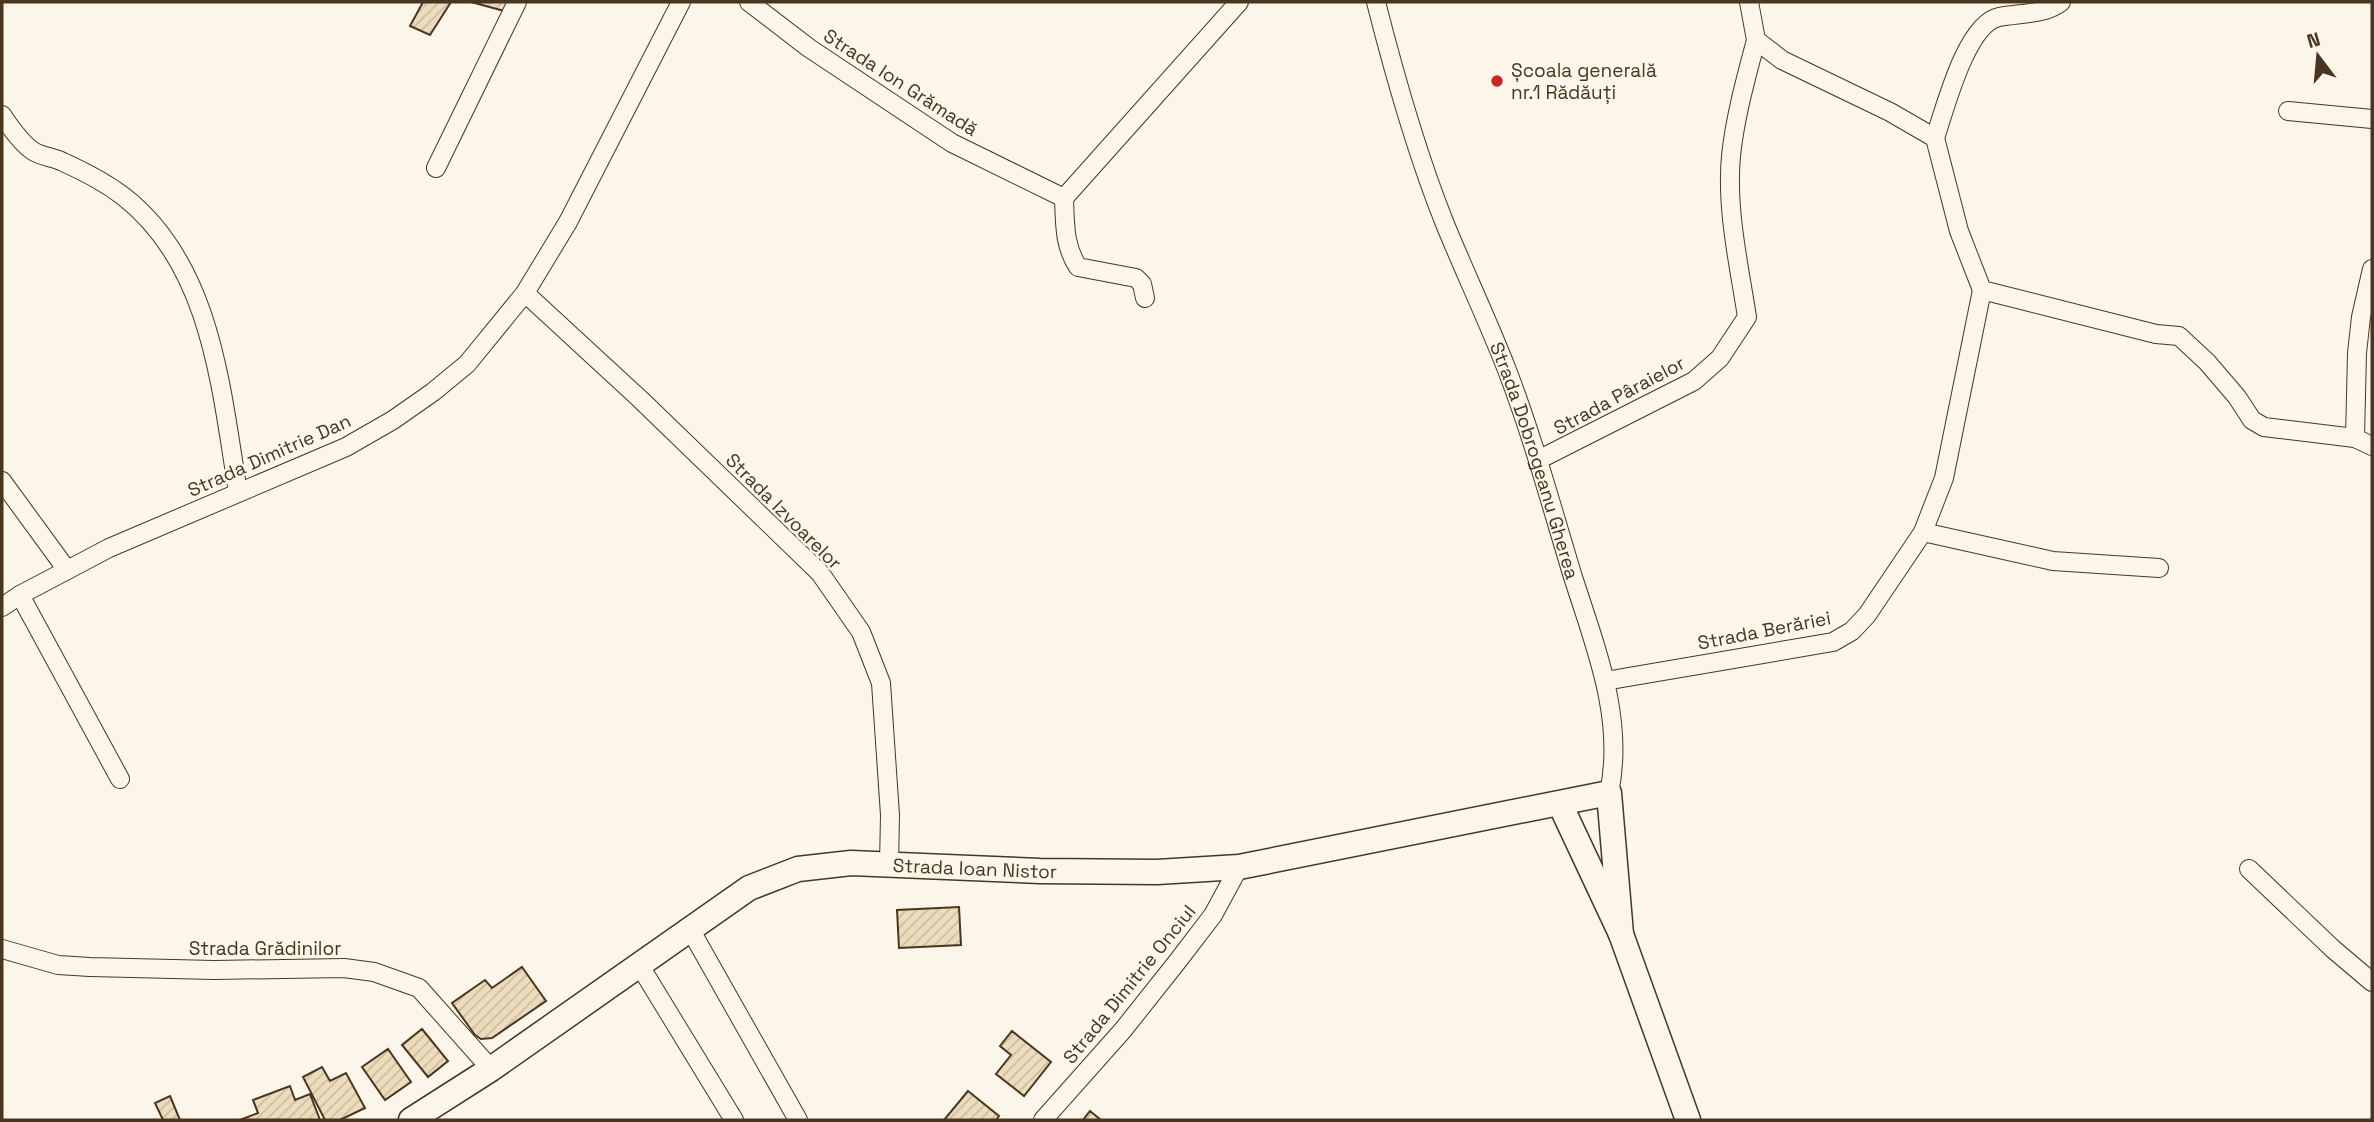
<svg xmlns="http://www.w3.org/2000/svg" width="2374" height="1122" font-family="'Space Grotesk',sans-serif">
	<defs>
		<pattern id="building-hatch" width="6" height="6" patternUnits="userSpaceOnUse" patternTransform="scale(1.75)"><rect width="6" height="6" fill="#ecdcbc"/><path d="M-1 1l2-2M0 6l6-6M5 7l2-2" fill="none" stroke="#ccbda1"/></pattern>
	</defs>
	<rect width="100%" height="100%" fill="#fbf6e9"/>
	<path fill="url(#building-hatch)" stroke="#4a3520" stroke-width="2" d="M423,2H451L430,35L410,26Z
		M471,2H512L508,12Z
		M959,907L961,945L899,948L897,910Z
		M522,967L546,1001L492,1038L481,1039L475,1035L452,1003L485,980L492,988Z
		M422,1029L448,1061L428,1077L402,1045Z
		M1012,1031L1051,1062L1024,1096L996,1074L1011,1055L1000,1046Z
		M388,1049L411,1082L385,1100L362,1067Z
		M322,1067L330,1081L346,1073L365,1108L340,1120H325L303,1077Z
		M290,1086L295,1100L310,1094L320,1120H240L258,1113L253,1100Z
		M968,1091L999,1116L996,1120H944Z
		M170,1096L180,1120H163L155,1103Z
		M1090,1111L1101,1120H1083Z"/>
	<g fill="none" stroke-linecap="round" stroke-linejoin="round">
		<g stroke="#4a3520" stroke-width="20">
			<g id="street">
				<path d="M749,2L809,48L952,143L1064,198L1239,2"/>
				<path id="s1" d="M1376,2C1395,77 1416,152 1445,224C1465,273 1488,321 1507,370C1533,438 1552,508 1573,577C1595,646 1625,719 1609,793"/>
				<path d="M1749,2L1756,40L1782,60L1890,112L1935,138L1959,231L1982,290L2156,334L2179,336L2207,362L2237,397L2252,420L2264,427L2355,438"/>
				<path d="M2288,111L2372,119"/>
				<path d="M2,115C10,127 21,143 33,151C42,157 54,157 63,162C83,171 106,183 123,196C212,265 221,389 238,492"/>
				<path d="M1935,138C1945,109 1966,24 1999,17C2019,13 2045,15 2061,2"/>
				<path d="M436,168L517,2"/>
				<path d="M1064,198C1065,223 1064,246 1078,267L1136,278L1142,284L1145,298"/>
				<path d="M2372,269L2361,317L2357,353L2355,438L2372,446"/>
				<path d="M525,293L640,399L820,573L861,632L881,683L890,815L889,865"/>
				<path d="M1538,460L1694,381L1720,358L1747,317C1739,265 1726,209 1731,156C1735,117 1746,78 1756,40"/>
				<path d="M2,481L67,570"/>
				<path d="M1923,532L2053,561L2159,568"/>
				<path d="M20,595L120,779"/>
				<path d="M2,607L20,595L109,548L346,447L393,420L433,392L467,364L525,293L568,222L681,2"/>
				<path d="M1605,681L1833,642L1852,631L1867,615L1923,532L1944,478L1982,290"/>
				<path d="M2249,869L2333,949L2372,982"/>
				<path d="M690,929L798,1120"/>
				<path d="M2,949L58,965L90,967L214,970L344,968L374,972L419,988L491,1069"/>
				<path d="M640,966L734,1120"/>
				<path d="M1043,1120L1123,1030L1177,962L1213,915L1239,867"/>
			</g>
		</g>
		<g stroke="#4a3520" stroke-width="27">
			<g id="secondary">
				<path d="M1560,804L1621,934L1688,1120"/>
				<path id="s2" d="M411,1120L491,1069L749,888L798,869L851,863L1040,871L1157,872L1239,867L1609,793L1621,934"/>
			</g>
		</g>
		<use href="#street" stroke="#fbf6e9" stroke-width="18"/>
		<use href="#secondary" stroke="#fbf6e9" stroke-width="24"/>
	</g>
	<circle fill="#c62828" stroke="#fbf6e9" stroke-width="2.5" cx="1497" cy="81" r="7"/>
	<g text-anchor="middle" stroke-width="5" stroke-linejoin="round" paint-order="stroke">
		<g font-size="19" fill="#4a3520" stroke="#fbf6e9" text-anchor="start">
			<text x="1511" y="77">Școala generală<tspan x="1511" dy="22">nr.1 Rădăuți</tspan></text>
		</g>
		<g font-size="19" fill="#4a3520" stroke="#fbf6e9">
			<text transform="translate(901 82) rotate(33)" y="7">Strada Ion Grămadă</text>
			<text transform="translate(1619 395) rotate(-28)" y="7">Strada Pâraielor</text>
			<text transform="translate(269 455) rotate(-24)" y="7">Strada Dimitrie Dan</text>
			<text dy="7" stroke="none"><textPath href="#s1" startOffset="486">Strada Dobrogeanu Gherea</textPath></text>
			<text transform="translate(784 511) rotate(45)" y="7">Strada Izvoarelor</text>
			<text transform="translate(1764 630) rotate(-11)" y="7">Strada Berăriei</text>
			<text dy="7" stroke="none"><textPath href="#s2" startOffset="640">Strada Ioan Nistor</textPath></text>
			<text x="265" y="955">Strada Grădinilor</text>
			<text transform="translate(1129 984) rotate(-51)" y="7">Strada Dimitrie Onciul</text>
		</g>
	</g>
	<rect width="2374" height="1122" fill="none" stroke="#4a3520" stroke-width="7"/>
	<g transform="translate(2318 56) rotate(344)" stroke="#fbf6e9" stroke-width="5" paint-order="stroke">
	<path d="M0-5L12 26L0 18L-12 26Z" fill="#4a3520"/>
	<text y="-10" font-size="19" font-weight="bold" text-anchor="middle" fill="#4a3520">N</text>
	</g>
</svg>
